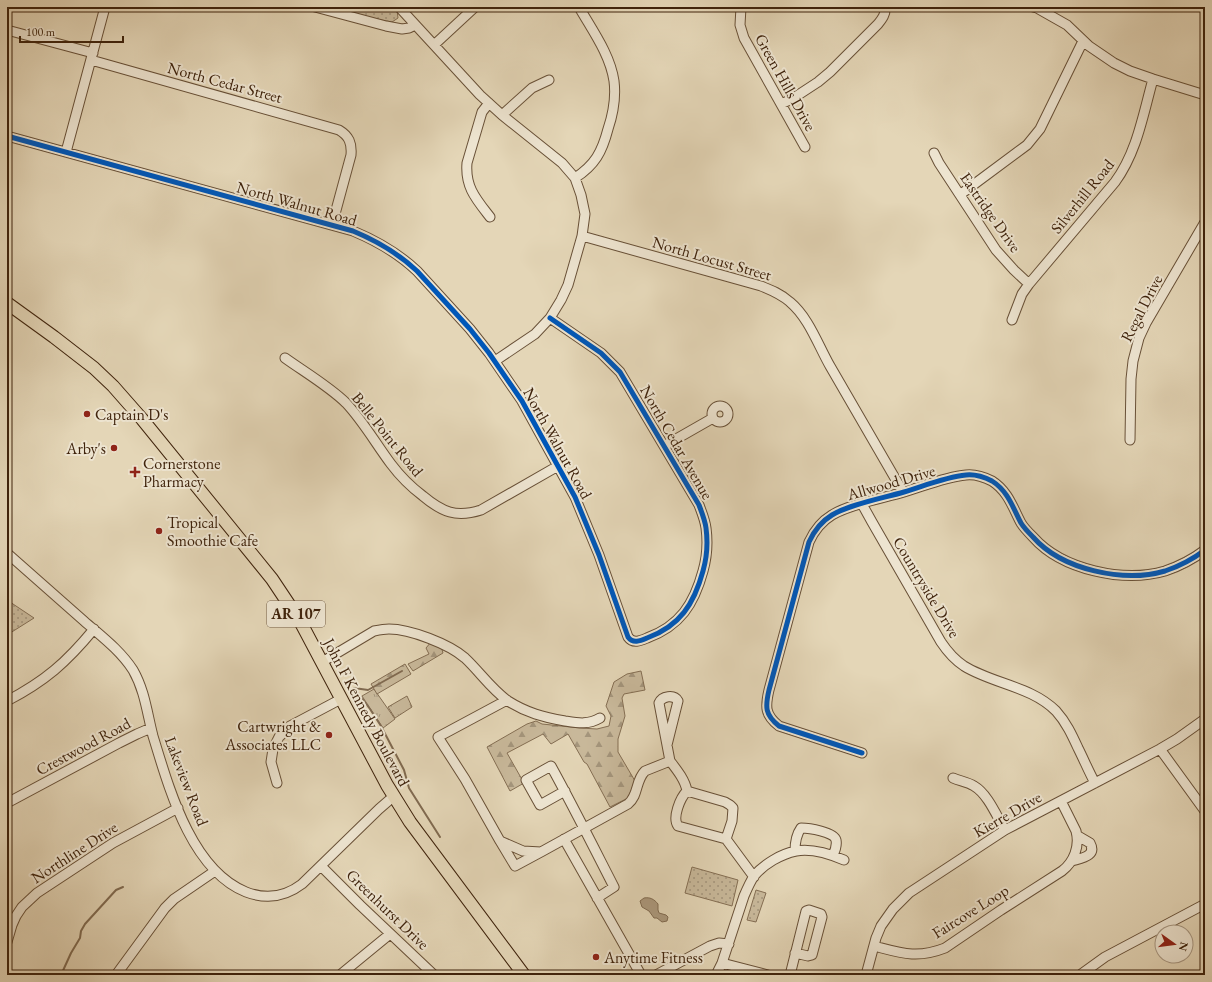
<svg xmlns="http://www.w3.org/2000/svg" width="1212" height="982" font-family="'EB Garamond',serif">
	<defs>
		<pattern id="grass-tufts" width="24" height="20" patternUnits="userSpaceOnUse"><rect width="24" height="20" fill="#c8b89a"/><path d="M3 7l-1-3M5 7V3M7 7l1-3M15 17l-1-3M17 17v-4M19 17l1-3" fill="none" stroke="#a4957c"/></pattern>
		<pattern id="forest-firs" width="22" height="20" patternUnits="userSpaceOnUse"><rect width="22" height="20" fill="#c8b89a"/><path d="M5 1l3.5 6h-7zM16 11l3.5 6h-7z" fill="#a4957c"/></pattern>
		<pattern id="park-dots" width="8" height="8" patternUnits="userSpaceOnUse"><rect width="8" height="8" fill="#c8b89a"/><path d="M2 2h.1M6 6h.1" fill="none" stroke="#a4957c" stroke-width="1.8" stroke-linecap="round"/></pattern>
	</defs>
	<rect width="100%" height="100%" fill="#e4d6b7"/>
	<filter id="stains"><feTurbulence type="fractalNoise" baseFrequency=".005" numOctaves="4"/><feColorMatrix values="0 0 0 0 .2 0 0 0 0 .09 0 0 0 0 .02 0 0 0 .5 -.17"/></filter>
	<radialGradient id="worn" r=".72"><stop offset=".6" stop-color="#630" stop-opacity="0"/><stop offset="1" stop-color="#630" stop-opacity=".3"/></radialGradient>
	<path fill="url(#grass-tufts)" stroke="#846e53" d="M374,689L395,719L383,728L362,696Z
		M407,696L412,707L395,718L388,707Z"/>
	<path fill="url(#forest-firs)" stroke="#846e53" d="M431,642L441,646L443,653L413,671L408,664L429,654L426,648Z
		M405,664L411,674L377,694L371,684Z
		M641,671L645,690L624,694L622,698L625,716L618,739V752L635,781L628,798L610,807L587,764L584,762L568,734L551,744L543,734L507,753L524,783L510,791L487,747L527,724L536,721L542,724L580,728L597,729L609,726L611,716L606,706L614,682L627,674Z"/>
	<path fill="url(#park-dots)" stroke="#846e53" d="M334,7H395L397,10L398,18L392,22L376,19Z
		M7,600L34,618L7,635Z
		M692,867L738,880L732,906L685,893Z
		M756,890L766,893L756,922L747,920Z"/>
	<path fill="#ac997d" stroke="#806a50" d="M644,898C650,897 654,899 658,904V910L659,913L666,915L668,917L667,921L662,922L657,918H654L649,911L642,907L640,901Z"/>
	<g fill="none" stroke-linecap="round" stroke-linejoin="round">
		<path stroke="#806a50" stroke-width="2" d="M354,688L368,690L402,671
			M355,689L370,709L381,726L404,770L409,788L440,837
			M61,975L71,953L80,938L81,931L85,924L116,890L123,887"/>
		<g stroke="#685037" stroke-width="11">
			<path id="minor" d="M315,7L386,26L402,29L409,28L415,25
				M399,7L480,95L502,115L562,163L575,178L581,195L585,214L582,236L568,285L561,300L550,318L535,334L495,361
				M741,7L740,25L744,38L805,147
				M1033,7L1037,8L1067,25L1089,46L1114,63L1130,71L1153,79L1205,95
				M7,30L93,53
				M434,45L475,7
				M91,60L339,130C349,136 352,143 351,155L332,225
				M489,103L482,112L467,163C465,187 476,199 490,217
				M781,104L792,99L818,82L830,72L878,24C882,19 886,14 885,7
				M502,115L532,88L549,80
				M7,136L353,231C377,241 398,253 417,271L470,329L489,353L522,401L575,497L599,555L628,637C633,644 640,641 647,638C680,626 694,604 703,571C707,557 708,543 706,528C705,520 702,513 699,505L620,372L601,353L550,318
				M66,152L105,7
				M934,153L939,163L996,250L1014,270L1029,284
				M575,178C595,165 602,152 608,129C613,114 616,97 614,81C610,54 592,30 579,7
				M961,194L1027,145L1040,129L1083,41
				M582,236L761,286C771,290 781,294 790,302C809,318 818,345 830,366C854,408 879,450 903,492
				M1012,320L1022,294L1029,284L1115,182C1137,152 1143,115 1153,79
				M285,358C303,371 330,387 346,403C363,421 376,444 391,464C400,476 411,487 423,496C442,512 456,518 481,510L558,466
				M712 414a8 8 0 1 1 16 0a8 8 0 1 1-16 0Z
				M1130,440L1131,379L1133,361L1139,338L1146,323L1205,222
				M664,446L713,418
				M862,504L872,522L941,642C947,651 955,660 964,666C993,684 1031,686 1056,711C1066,722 1072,735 1078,748C1084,760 1089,772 1095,783
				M7,553C33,576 58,598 84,621C101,636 120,650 133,670C145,691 147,713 153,736C169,788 191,870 246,892C267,900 285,897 302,884L379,809L394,796
				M322,662L374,631C379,630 384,629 389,629C410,629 449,644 465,658C480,672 491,689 508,701C527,713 543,717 565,721C578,723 588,725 600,718
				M507,700L438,737L465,779L500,841L523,851L541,852L628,804C639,795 635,781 645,771L670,761C677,770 685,780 687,791C680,798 672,818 678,826L726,839L754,877
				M7,701C45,681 66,663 94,629
				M667,745L678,701C674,694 662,696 659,703L670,761
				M1160,749L1205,811
				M862,753L779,726C765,715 765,707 769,690L809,542C814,531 822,521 832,515C850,504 884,498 904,492C924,486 945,477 966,475C975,474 984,477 992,481C1008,491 1013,508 1021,523C1024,528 1029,533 1033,537C1062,570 1124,583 1165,571C1180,566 1193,559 1205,550
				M953,778C960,781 968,782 974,786C988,794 997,817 1005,830
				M277,783L271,762L273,749L279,737L290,726L341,699
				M565,791L540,805L526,780L551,766C573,806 593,846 614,887L597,898
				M687,791L725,802L730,805L733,808L732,821L726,839
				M7,803L119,743L137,734L151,728
				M564,839L641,975
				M500,841L515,866L541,852
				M795,851C795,842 796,835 801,828C809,828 834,832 836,840C837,845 835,851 833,855
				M1072,861C1082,858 1097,856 1090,843L1078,836
				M321,866L360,905L434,975
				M7,942L12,925L16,916L22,907L37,893L113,843L178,808
				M874,946C901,953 917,959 945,948L1001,910L1062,871C1074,862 1080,846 1076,831L1061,801
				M722,963L768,975
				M116,975L165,908L174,899L215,871
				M340,975L390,934
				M656,975L710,946L719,943L729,944
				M716,975L722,963L744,896C747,889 750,882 754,876C764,864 781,854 796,851C812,848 830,854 844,860
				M790,975L806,911L809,910L821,914L822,917L812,955L808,956L795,953
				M866,975L876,938L881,926L893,909L909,893L1005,830L1160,749L1177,739L1205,719
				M1080,975L1105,957L1205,904"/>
		</g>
		<g stroke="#3f230c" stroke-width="14">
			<path id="major" d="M7,303L54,337L94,368L113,386L142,419L272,579L300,621L387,785L410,822L524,975"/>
		</g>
		<use href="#minor" stroke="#ede4d0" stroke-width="9"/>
		<use href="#major" stroke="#e4d6b7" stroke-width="12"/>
		<g stroke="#ede4d0" stroke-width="8">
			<path id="cycleway" d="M7,136L353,231C377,241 398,253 417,271L470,329L489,353L522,401L575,497L599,555L628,637C633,644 640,641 647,638C680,626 694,604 703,571C707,557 708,543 706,528C705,520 702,513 699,505L620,372L601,353L550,318
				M862,753L779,726C765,715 765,707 769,690L809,542C814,531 822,521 832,515C850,504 884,498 904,492C924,486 945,477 966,475C975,474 984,477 992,481C1008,491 1013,508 1021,523C1024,528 1029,533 1033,537C1062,570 1124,583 1165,571C1180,566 1193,559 1205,550"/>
		</g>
		<use href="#cycleway" stroke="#0057b8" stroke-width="5"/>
	</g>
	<g fill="#8f2418" stroke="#ede4d0" stroke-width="1.5">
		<circle cx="87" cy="414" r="4"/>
		<circle cx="114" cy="448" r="4"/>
		<path d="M133 466h4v4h4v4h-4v4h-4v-4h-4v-4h4z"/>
		<circle cx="159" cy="531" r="4"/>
		<circle cx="329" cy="735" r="4"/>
		<circle cx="596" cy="957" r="4"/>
	</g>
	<g text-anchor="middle" stroke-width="4" stroke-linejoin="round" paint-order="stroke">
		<rect fill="#ede4d0" stroke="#735d47" stroke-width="1" x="267" y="601" width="58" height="26" rx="3"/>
		<g font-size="15" font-weight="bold" fill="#3f230c">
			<text x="296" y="619">AR 107</text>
		</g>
		<g font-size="16" fill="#3f230c" stroke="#ede4d0">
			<text transform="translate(225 82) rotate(15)" y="6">North Cedar Street</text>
			<text transform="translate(786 82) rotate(61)" y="6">Green Hills Drive</text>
			<text transform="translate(1082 196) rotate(-51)" y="6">Silverhill Road</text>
			<text transform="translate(297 203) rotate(16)" y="6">North Walnut Road</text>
			<text transform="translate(991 212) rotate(55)" y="6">Eastridge Drive</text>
			<text transform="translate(712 258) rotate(16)" y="6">North Locust Street</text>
			<text transform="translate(1141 308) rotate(-63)" y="6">Regal Drive</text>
			<text transform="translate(388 434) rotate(51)" y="6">Belle Point Road</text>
			<text transform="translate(677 442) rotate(60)" y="6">North Cedar Avenue</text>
			<text transform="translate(558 443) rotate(61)" y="6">North Walnut Road</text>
			<text transform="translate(891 482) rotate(-16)" y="6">Allwood Drive</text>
			<text transform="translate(927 587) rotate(59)" y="6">Countryside Drive</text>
			<text transform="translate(367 712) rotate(62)" y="6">John F Kennedy Boulevard</text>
			<text transform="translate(83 746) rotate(-28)" y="6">Crestwood Road</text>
			<text transform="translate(187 781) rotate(69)" y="6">Lakeview Road</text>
			<text transform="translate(1007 814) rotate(-30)" y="6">Kierre Drive</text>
			<text transform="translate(74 852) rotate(-33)" y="6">Northline Drive</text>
			<text transform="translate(388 909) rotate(44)" y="6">Greenhurst Drive</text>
			<text transform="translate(970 911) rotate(-32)" y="6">Faircove Loop</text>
		</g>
		<g font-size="16" fill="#3f230c" stroke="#ede4d0" text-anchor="start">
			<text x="95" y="420">Captain D's</text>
			<text x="106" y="454" text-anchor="end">Arby's</text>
			<text x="143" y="469">Cornerstone<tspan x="143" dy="18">Pharmacy</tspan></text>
			<text x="167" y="528">Tropical<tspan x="167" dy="18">Smoothie Cafe</tspan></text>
			<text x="321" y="732" text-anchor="end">Cartwright &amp;<tspan x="321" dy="18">Associates LLC</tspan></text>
			<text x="604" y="963">Anytime Fitness</text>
		</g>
	</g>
	<rect width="1212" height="982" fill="none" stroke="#e4d6b7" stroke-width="24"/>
	<rect x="8" y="8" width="1196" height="966" fill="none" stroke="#3f230c" stroke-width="2"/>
	<rect x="12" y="12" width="1188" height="958" fill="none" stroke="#3f230c"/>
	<g transform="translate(1174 944) rotate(104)"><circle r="19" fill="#ede4d0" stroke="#a79782"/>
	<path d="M0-3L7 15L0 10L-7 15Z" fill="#8f2418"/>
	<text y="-6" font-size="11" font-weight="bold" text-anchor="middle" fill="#3f230c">N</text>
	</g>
	<path d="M20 36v6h103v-6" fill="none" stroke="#3f230c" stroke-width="2"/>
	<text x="26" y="36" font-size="12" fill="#3f230c" stroke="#ede4d0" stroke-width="3" paint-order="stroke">100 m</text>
	<rect width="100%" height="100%" filter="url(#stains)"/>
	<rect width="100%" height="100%" fill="url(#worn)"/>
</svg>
